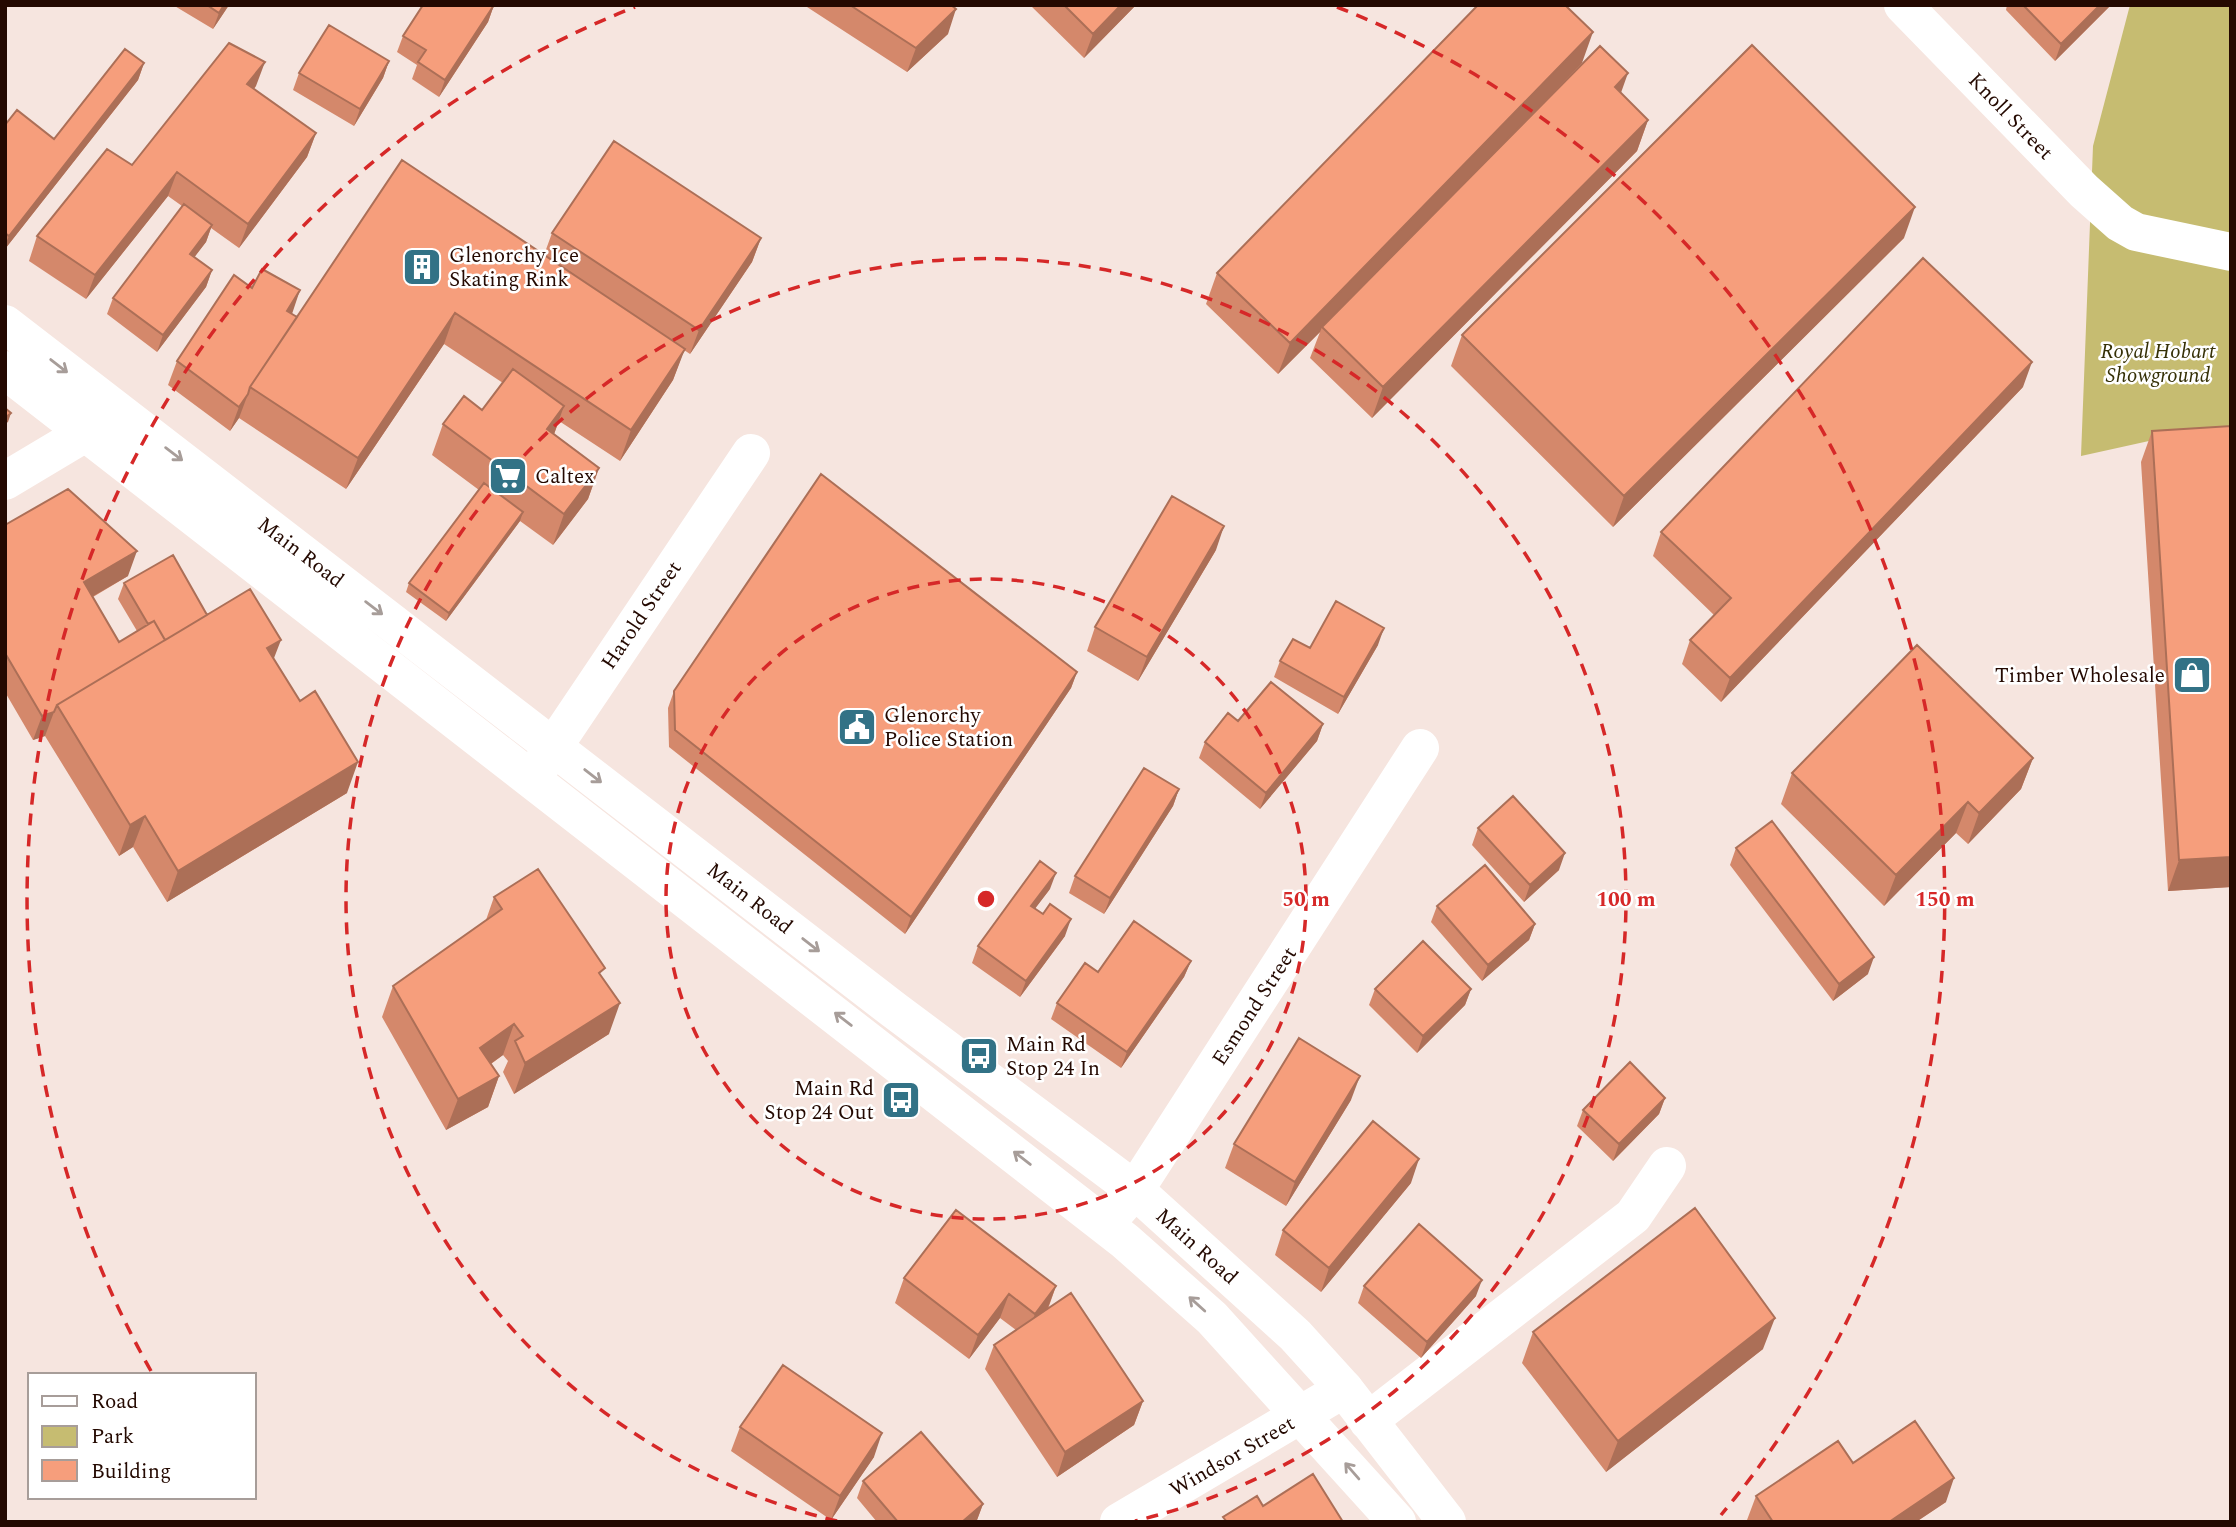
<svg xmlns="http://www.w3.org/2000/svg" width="2236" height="1527" font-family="Spectral,serif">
	<rect width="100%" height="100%" fill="#f6e5df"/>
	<path fill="#c6bc71" d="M2130,5H2231V433L2158,439L2081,456L2093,146Z"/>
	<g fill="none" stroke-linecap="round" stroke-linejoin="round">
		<path stroke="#fff" stroke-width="38" d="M1903,5L2084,191L2120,223L2136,232L2231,252
			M5,481L112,417
			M535,774L751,453
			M1105,1224L1135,1190L1420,748
			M1368,1421L1633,1216L1667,1166
			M1119,1522L1344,1389"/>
		<path stroke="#fff" stroke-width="38" d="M5,324L894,1010L1135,1190L1295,1335L1344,1389L1447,1522
			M5,370L1125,1241L1212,1318L1397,1522"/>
	</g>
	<path fill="#d4886b" d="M173,5H229L213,29Z
		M494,5L488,22L439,97L412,79L417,65L397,52L403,36Z
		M807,5H951L948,34L907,72L807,7Z
		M1030,5H1136L1084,58Z
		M2007,5H2111L2055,61L2006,10Z
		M389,61L383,78L354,126L293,90L299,73Z
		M144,63L138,80L5,249V125L54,139Z
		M1582,63L1521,126L1621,93L1648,120L1637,151L1372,418L1310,358L1320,332L1278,374L1206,304L1217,273Z
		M256,86L254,89L316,133L307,157L239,248L211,228L206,242L194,257L212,270L206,287L157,352L107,314L113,298L182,206L168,196L86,299L29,261L37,236L132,165Z
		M552,233L761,238L752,262L690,354L684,350L673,380L620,461L559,421L554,434L599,468L588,499L553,545L520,521L446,621L406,592L409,583L479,490L432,455L443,424L482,410L503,383L444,344L346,489L239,418L230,431L168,385L177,361L292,314L297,317L544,255Z
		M1904,238L1613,527L1451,366L1462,335Z
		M2023,387L1721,702L1682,664L1690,640L1714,615L1653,556L1661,532Z
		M2231,426V887L2168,891L2141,462L2152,431Z
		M5,525L128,576L93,597L119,642L137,631L118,599L124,583L207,615L274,659L347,793L167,902L133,847L119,856L45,736L33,740L5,692Z
		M1216,550L1138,681L1087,651L1095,627Z
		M1378,645L1338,714L1274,677L1280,661L1310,648Z
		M1077,672L1071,688L905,934L669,747L668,708L674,691Z
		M1323,724L1317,741L1260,809L1199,758L1205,742Z
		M2033,758L2021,789L1968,844L1956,833L1884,906L1781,804L1792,773Z
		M1179,789L1173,806L1104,914L1069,893L1075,876Z
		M1478,828L1559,870L1524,902L1472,845Z
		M1736,848L1868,974L1833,1001L1730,865Z
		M1050,889L1035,908L1065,936L1020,997L972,963L978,946Z
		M494,897L602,977L609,1034L514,1094L503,1072L508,1061L503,1055L491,1064L499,1076L488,1107L446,1130L382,1017L393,986L486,920Z
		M1437,906L1535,924L1529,940L1482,981L1431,922Z
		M1191,961L1184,977L1121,1068L1051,1019L1057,1003L1098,972Z
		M1375,989H1471L1465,1005L1417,1053L1369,1005Z
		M1665,1098L1659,1114L1613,1161L1577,1126L1583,1110Z
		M1351,1100L1286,1206L1225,1168L1234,1144Z
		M1411,1183L1321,1292L1275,1255L1283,1230Z
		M904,1278L1056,1286L1048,1309L1143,1401L1134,1425L1057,1477L985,1369L994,1345L1016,1330L1000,1318L969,1359L895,1303Z
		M1364,1286L1476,1296L1421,1358L1358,1303Z
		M1533,1332L1763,1349L1606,1472L1522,1363Z
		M740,1427L874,1457L831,1520L731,1451Z
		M1853,1463L1946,1502L1916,1522H1748L1747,1520L1756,1496Z
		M863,1481L983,1504L977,1520L975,1522H877L857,1498Z"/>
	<path fill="#ac6f57" d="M224,5H229L213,29L219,13Z
		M494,5L488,22L439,97L445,80Z
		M1121,5H1136L1084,58L1093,34Z
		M2100,5H2111L2055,61L2061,44Z
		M956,9L948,34L907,72L916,48Z
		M1593,32L1582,63L1323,328L1322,327L1320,332L1278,374L1290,343Z
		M389,61L383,78L354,126L360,109Z
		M265,62L256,86L238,108L247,84Z
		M144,63L138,80L5,249V245L9,236Z
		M1628,73L1617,104L1615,87Z
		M1648,120L1637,151L1372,418L1383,387Z
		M316,133L307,157L239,248L248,224Z
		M177,172L168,196L86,299L95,275Z
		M1915,207L1904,238L1613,527L1624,496Z
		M212,225L206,242L184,271L190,254Z
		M761,238L752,262L690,354L699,330Z
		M212,270L206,287L157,352L163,335Z
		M300,290L292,314L287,311Z
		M455,313L444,344L346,489L358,458Z
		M685,349L673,380L620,461L631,430Z
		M2032,362L2023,387L1721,702L1730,678Z
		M248,394L239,418L230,431L239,407Z
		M564,406L553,437L547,429Z
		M11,413L8,422L5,424V418Z
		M599,468L588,499L553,545L564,514Z
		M523,512L520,521L446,621L449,613Z
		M1224,526L1216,550L1138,681L1147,657Z
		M137,551L128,576L76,606L84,582Z
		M1384,628L1378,645L1338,714L1344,697Z
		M281,640L269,671L267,648Z
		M1077,672L1071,688L905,934L911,917Z
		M54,712L45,736L33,740L42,716Z
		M1323,724L1317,741L1260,809L1266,793Z
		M2033,758L2021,789L1968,844L1979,813Z
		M358,762L347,793L167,902L178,871Z
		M1179,789L1173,806L1104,914L1110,898Z
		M1968,802L1956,833L1884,906L1896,875Z
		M145,816L133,847L119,856L130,825Z
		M1565,853L1559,870L1524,902L1530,885Z
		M2231,857V887L2168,891L2179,860Z
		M1056,873L1050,889L1025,922L1031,906Z
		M1071,919L1065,936L1020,997L1026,981Z
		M1535,924L1529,940L1482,981L1488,965Z
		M1874,957L1868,974L1833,1001L1839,984Z
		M1191,961L1184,977L1121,1068L1127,1052Z
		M1471,989L1465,1005L1417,1053L1423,1036Z
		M620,1003L609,1034L514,1094L525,1063Z
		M514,1024L503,1055L469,1079L480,1048Z
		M499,1076L488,1107L446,1130L458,1099Z
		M1360,1076L1351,1100L1286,1206L1295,1182Z
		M1665,1098L1659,1114L1613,1161L1619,1144Z
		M1419,1159L1411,1183L1321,1292L1329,1268Z
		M1482,1280L1476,1296L1421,1358L1427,1342Z
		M1056,1286L1047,1310L1026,1338L1035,1314Z
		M1009,1294L1000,1318L969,1359L978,1335Z
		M1775,1318L1763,1349L1606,1472L1618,1441Z
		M1143,1401L1134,1425L1057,1477L1065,1452Z
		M882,1433L874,1457L831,1520L840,1496Z
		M1954,1478L1946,1502L1916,1522H1889Z
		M983,1504L977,1520L975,1522H962Z"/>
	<path fill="#f69e7c" stroke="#ac6f57" stroke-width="2" d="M207,5H224L219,13Z
		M423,5H494L445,80L418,62L426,50L403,36Z
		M850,5H951L956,9L916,48Z
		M1064,5H1121L1093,34Z
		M1478,5H1565L1593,32L1290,343L1217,273Z
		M2023,5H2100L2061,44Z
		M329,25L389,61L360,109L299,73Z
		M229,43L265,62L247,84L316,133L248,224L177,172L95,275L37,236L107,149L132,165Z
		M1752,45L1915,207L1624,496L1462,335Z
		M1600,46L1628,73L1615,87L1648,120L1383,387L1322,327Z
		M125,49L144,63L9,236L5,233V125L17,110L54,139Z
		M614,141L761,238L699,330L552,233Z
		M402,160L685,349L631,430L455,313L358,458L250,387Z
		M184,204L212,225L190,254L212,270L163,335L113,298Z
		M1923,258L2032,362L1730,678L1690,640L1731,598L1661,532Z
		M262,269L300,290L287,311L297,317L250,387L248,394L239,407L177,361L234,275L252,288Z
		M513,369L564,406L547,429L599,468L564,514L443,424L464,396L482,410Z
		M5,408L11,413L5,418Z
		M2231,426V857L2179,860L2152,431Z
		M821,474L1077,672L911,917L675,730L674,691Z
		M484,483L523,512L449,613L409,583Z
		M68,489L137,551L84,582L119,642L154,621L165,640L57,705L54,712L42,716L5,653V525Z
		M1172,496L1224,526L1147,657L1095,627Z
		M173,555L207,615L165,640L154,621L148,624L124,583Z
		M250,589L281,640L267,648L300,701L315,691L358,762L178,871L145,816L130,825L57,705Z
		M1336,601L1384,628L1344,697L1280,661L1293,639L1310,648Z
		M1917,645L2033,758L1979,813L1968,802L1896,875L1792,773Z
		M1271,682L1323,724L1266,793L1205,742L1228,713L1238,721Z
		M1144,768L1179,789L1110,898L1075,876Z
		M1513,796L1565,853L1530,885L1478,828Z
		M1772,821L1874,957L1839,984L1736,848Z
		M1040,861L1056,873L1031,906L1043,914L1050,904L1071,919L1026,981L978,946Z
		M1485,865L1535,924L1488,965L1437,906Z
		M538,869L605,968L599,973L620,1003L525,1063L515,1041L523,1036L514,1024L480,1048L499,1076L458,1099L393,986L502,909L494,897Z
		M1134,921L1191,961L1127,1052L1057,1003L1085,963L1098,972Z
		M1423,941L1471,989L1423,1036L1375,989Z
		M1299,1038L1360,1076L1295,1182L1234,1144Z
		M1630,1062L1665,1098L1619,1144L1583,1110Z
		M1373,1121L1419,1159L1329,1268L1283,1230Z
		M1695,1208L1775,1318L1618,1441L1533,1332Z
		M956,1210L1056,1286L1035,1314L1009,1294L978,1335L904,1278Z
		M1419,1224L1482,1280L1427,1342L1364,1286Z
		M1071,1293L1143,1401L1065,1452L994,1345Z
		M783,1365L882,1433L840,1496L740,1427Z
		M1915,1421L1954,1478L1889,1522H1773L1756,1496L1838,1441L1853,1463Z
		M921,1432L983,1504L962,1522H898L863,1481Z
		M1313,1474L1343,1522H1227L1223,1517L1257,1496L1263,1506Z"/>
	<defs><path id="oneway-shaft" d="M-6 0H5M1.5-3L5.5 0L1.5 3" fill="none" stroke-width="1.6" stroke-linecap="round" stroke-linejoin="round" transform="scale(1.75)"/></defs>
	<g stroke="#a79d99">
		<use href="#oneway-shaft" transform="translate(59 366) rotate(38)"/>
		<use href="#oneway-shaft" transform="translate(174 454) rotate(37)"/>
		<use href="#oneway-shaft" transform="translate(374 608) rotate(37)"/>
		<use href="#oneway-shaft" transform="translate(593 776) rotate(38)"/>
		<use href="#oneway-shaft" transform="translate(811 945) rotate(38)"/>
		<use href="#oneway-shaft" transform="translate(843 1019) rotate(-142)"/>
		<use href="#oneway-shaft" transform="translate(1022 1158) rotate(-142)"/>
		<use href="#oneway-shaft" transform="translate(1197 1304) rotate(-138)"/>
		<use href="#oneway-shaft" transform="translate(1352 1471) rotate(-131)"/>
	</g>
	<g fill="none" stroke="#d62828" stroke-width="3.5" stroke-dasharray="12 9">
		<circle cx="986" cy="899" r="320"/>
		<path d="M837 1521A640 640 0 1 1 1135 1521"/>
		<path d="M151 1371A959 959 0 0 1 635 7M1337 7A959 959 0 0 1 1721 1515"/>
	</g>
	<defs>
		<g id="building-square" transform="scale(2.0125)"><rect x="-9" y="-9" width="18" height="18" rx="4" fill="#327286" stroke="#fff"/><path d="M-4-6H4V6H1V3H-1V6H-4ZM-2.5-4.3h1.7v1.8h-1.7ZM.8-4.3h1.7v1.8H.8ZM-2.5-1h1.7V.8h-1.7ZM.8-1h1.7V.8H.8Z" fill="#fff"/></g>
		<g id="supermarket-square" transform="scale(2.0125)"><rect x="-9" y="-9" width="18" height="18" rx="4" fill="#327286" stroke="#fff"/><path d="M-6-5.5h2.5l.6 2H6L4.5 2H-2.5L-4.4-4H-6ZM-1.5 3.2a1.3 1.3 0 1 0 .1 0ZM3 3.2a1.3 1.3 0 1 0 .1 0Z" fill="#fff"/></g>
		<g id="shop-square" transform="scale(2.0125)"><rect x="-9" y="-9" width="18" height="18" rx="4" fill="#327286" stroke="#fff"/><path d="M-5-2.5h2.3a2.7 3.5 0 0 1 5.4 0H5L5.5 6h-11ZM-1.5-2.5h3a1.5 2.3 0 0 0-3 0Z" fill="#fff"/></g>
		<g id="civic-square" transform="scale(2.0125)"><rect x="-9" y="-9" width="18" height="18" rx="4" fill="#327286" stroke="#fff"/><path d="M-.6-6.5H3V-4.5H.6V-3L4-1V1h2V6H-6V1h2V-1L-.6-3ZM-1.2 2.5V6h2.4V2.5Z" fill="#fff"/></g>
		<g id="bus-square" transform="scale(2.0125)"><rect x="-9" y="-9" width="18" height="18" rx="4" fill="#327286" stroke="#fff"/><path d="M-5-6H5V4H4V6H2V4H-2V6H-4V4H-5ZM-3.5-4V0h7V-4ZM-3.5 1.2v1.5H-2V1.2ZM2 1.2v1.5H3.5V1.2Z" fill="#fff"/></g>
	</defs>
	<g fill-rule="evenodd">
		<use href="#building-square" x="422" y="267"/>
		<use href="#supermarket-square" x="508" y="476"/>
		<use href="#shop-square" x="2192" y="675"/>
		<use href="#civic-square" x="857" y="727"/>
		<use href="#bus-square" x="979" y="1056"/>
		<use href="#bus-square" x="901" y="1100"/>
	</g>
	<g text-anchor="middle" stroke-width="5" stroke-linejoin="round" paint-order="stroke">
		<g font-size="21" fill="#240901" stroke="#fff">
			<text transform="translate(2011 116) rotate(46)" y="7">Knoll Street</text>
			<text transform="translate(301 552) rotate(37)" y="7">Main Road</text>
			<text transform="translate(641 615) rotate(-56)" y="7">Harold Street</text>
			<text transform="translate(750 898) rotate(38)" y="7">Main Road</text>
			<text transform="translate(1254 1006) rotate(-57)" y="7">Esmond Street</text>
			<text transform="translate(1197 1246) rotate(42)" y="7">Main Road</text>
			<text transform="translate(1232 1456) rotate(-30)" y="7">Windsor Street</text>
		</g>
		<g font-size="21" fill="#240901" stroke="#fff" text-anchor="start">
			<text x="449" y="262">Glenorchy Ice<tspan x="449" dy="24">Skating Rink</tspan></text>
			<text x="535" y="483">Caltex</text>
			<text x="2165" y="682" text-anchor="end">Timber Wholesale</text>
			<text x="884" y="722">Glenorchy<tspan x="884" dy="24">Police Station</tspan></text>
			<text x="1006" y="1051">Main Rd<tspan x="1006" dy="24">Stop 24 In</tspan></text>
			<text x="874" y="1095" text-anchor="end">Main Rd<tspan x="874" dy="24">Stop 24 Out</tspan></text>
		</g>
		<g font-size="21" font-style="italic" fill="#353006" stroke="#fff">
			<text x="2158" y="358">Royal Hobart<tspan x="2158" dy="24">Showground</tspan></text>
		</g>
	</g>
	<circle cx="986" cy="899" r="10" fill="#d62828" stroke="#fff" stroke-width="3.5"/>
	<g font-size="21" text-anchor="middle" font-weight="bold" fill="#d62828" stroke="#fff" stroke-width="5" stroke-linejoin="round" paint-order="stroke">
		<text x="1306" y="906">50 m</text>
		<text x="1626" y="906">100 m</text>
		<text x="1945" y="906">150 m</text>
	</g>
	<rect width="2236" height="1527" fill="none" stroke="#240901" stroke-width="14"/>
	<rect x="28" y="1373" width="228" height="126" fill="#ffffff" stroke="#a79d99" stroke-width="2"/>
	<rect x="42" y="1396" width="35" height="10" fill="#ffffff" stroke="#a79d99" stroke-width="2"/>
	<text x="91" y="1408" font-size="21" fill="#240901">Road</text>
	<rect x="42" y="1426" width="35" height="21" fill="#c6bc71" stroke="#a79d99" stroke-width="2"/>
	<text x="91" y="1443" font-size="21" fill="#240901">Park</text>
	<rect x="42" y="1460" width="35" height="21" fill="#f69e7c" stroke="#a79d99" stroke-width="2"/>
	<text x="91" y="1478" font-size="21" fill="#240901">Building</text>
</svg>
